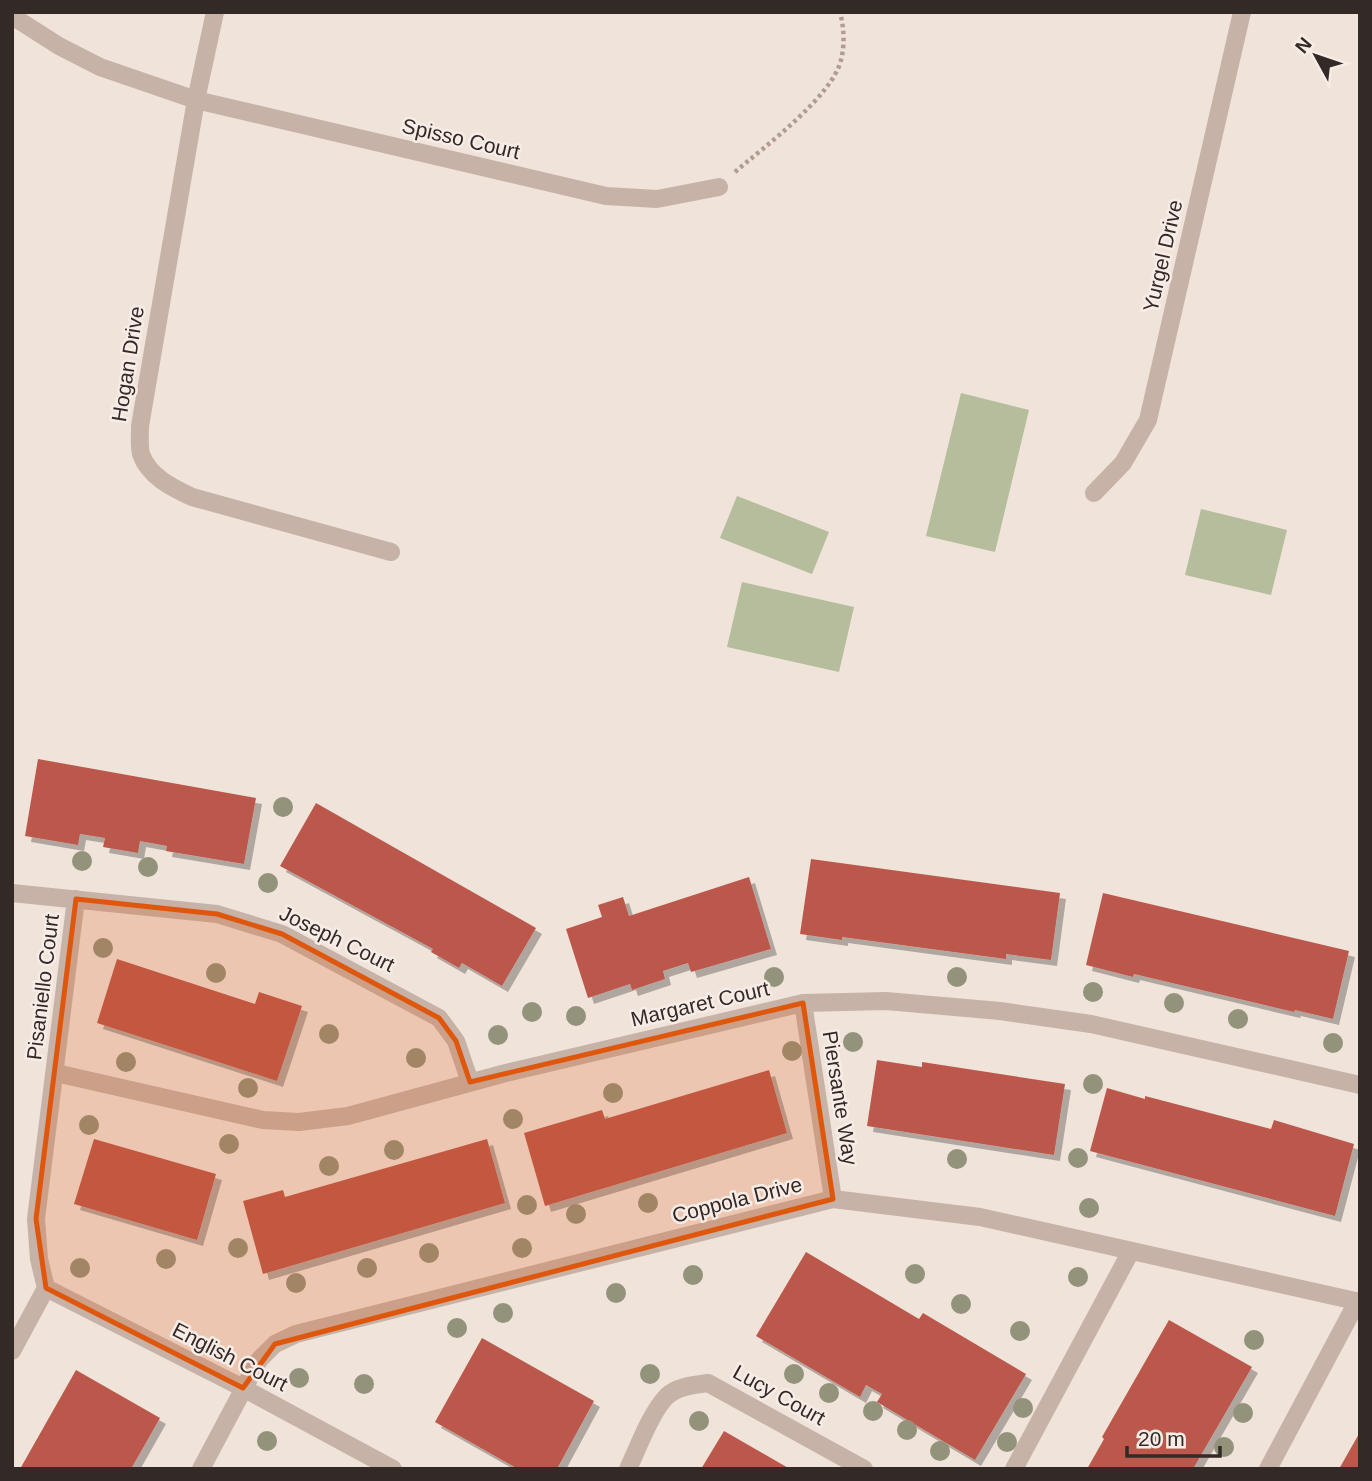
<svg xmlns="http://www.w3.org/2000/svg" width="1372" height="1481" font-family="Helvetica,sans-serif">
	<defs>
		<filter id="shadow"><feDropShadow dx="6" dy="6" stdDeviation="0" flood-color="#0004"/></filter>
	</defs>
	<rect width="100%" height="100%" fill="#efe3da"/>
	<path fill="#b6bd9c" d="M961,393L1029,410L995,552L926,536Z
		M737,496L829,532L812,574L720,538Z
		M1201,509L1287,530L1271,595L1185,575Z
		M742,582L854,607L839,672L727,647Z"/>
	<path fill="#bc594c" filter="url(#shadow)" d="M38,759L256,798L244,864L166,851L167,846L140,841L138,853L103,847L105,838L80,834L78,845L25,836Z
		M316,803L536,928L502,986L462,963L459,968L431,952L433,949L280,866Z
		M811,859L1060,893L1051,960L1006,954V959L842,937V940L800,934Z
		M749,877L771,949L691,972L688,963L663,971L665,979L632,990L630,984L588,998L566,929L602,917L598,905L623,897L629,916Z
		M1103,893L1349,951L1333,1019L1295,1010L1294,1012L1134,974L1133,977L1086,965Z
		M117,959L255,1004L259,992L302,1006L277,1081L97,1023Z
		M877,1060L922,1067V1062L1065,1084L1054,1155L867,1126Z
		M769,1070L787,1133L545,1206L524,1133L602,1110L605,1119Z
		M1107,1088L1145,1099V1096L1271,1129L1274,1120L1354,1144L1335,1216L1090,1151Z
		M94,1139L216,1174L197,1240L74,1204Z
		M487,1139L505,1203L263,1274L243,1201L283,1190L285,1197Z
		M806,1252L919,1319L923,1313L1026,1374L975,1460L877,1402L882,1394L866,1385L860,1397L756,1336Z
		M1169,1320L1252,1367L1193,1469H1087L1104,1439L1102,1437Z
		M482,1338L594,1401L557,1469H518L435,1422Z
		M76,1370L160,1418L131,1469H20Z
		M724,1431L790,1469H701Z
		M1360,1432V1469H1339Z"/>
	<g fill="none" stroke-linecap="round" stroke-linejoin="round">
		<path stroke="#b29b92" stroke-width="4.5" stroke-dasharray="3.5 3.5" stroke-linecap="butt" d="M735,172C764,147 832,97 841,60C845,44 844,28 840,12"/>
		<path stroke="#c6b2a7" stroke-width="18" d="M215,12L196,100L140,426C140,434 139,446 141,454C149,477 173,488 192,497L391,552
			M12,16L59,46L100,67L196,100L606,196L657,199L719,187
			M1094,493L1123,463L1148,420L1242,12
			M12,893L217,914L282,934L439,1018L456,1041L470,1082
			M803,1003L833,1199
			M56,1073L263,1120L299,1122L348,1116L502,1074L803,1003L886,1001L1000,1011L1091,1024L1360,1085
			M46,1288L39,1259L36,1219L76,899
			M46,1288L243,1388L393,1469
			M12,1351L46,1288
			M201,1469L259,1360L275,1344L296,1334L833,1199L980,1217L1360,1302
			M628,1469C638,1448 651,1412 667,1396C678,1386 695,1385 708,1383L864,1469
			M1014,1469L1131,1251
			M1268,1469L1357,1302"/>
	</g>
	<g fill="#93927b">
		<circle cx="283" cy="807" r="10"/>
		<circle cx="82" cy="861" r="10"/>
		<circle cx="148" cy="867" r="10"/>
		<circle cx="268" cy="883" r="10"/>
		<circle cx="103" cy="948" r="10"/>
		<circle cx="216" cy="973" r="10"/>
		<circle cx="774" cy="977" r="10"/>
		<circle cx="957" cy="977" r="10"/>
		<circle cx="1093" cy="992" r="10"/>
		<circle cx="1174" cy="1003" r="10"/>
		<circle cx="532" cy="1012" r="10"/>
		<circle cx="576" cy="1016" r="10"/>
		<circle cx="1238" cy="1019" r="10"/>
		<circle cx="329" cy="1034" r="10"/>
		<circle cx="498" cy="1035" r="10"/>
		<circle cx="853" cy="1042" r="10"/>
		<circle cx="1333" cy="1043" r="10"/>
		<circle cx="792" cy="1051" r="10"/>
		<circle cx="416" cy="1058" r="10"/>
		<circle cx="126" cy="1062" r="10"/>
		<circle cx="1093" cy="1084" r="10"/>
		<circle cx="248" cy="1088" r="10"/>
		<circle cx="613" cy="1093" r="10"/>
		<circle cx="513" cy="1119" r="10"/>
		<circle cx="89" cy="1125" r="10"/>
		<circle cx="229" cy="1144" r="10"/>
		<circle cx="394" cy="1150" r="10"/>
		<circle cx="1078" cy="1158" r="10"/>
		<circle cx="957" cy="1159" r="10"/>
		<circle cx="329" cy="1166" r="10"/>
		<circle cx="648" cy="1203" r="10"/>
		<circle cx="527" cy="1205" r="10"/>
		<circle cx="1089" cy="1208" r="10"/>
		<circle cx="576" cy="1214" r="10"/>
		<circle cx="238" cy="1248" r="10"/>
		<circle cx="522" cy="1248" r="10"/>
		<circle cx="429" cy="1253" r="10"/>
		<circle cx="166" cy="1259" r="10"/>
		<circle cx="80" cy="1268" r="10"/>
		<circle cx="367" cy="1268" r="10"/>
		<circle cx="915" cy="1274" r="10"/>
		<circle cx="693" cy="1275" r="10"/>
		<circle cx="1078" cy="1277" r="10"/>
		<circle cx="296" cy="1283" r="10"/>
		<circle cx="616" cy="1293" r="10"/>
		<circle cx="961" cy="1304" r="10"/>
		<circle cx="503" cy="1313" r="10"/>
		<circle cx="457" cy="1328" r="10"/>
		<circle cx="1020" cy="1331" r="10"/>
		<circle cx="1254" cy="1340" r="10"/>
		<circle cx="650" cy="1374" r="10"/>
		<circle cx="794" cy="1374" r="10"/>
		<circle cx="299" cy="1378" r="10"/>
		<circle cx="364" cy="1384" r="10"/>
		<circle cx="829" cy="1393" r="10"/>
		<circle cx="1023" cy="1408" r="10"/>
		<circle cx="873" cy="1411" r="10"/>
		<circle cx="1243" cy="1413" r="10"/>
		<circle cx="699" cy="1421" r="10"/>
		<circle cx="907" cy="1430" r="10"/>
		<circle cx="267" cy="1441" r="10"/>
		<circle cx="1007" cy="1442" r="10"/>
		<circle cx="1224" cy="1447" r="10"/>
		<circle cx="940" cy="1451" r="10"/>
	</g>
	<path fill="#df570d" fill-opacity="0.2" stroke="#df570d" stroke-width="5" stroke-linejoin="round" d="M76,899L217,914L282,934L439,1018L456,1041L470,1082L803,1003L833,1199L275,1344L243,1388L46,1288L36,1219Z"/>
	<g text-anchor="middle" stroke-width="5" stroke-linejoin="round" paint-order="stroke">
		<g font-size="21" fill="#332927" stroke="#f7ede6">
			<text transform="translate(461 139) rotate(13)" y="7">Spisso Court</text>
			<text transform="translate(1163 256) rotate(-77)" y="7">Yurgel Drive</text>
			<text transform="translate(128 364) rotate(-81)" y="7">Hogan Drive</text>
			<text transform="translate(337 939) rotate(26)" y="7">Joseph Court</text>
			<text transform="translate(43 987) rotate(-83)" y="7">Pisaniello Court</text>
			<text transform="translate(700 1004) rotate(-13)" y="7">Margaret Court</text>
			<text transform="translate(840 1098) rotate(81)" y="7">Piersante Way</text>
			<text transform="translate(737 1200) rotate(-14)" y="7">Coppola Drive</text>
			<text transform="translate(230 1357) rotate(27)" y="7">English Court</text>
			<text transform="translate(779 1395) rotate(29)" y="7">Lucy Court</text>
		</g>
	</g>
	<rect width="1372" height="1481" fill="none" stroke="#332927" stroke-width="28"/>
	<g transform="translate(1316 56) rotate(310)" stroke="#f7ede6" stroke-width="5" paint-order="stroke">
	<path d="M0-5L12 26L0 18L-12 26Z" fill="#332927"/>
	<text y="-10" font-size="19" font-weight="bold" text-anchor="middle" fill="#332927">N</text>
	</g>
	<path d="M1127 1446v10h93v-10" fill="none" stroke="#332927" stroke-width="3.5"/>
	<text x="1138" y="1446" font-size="21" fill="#332927" stroke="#f7ede6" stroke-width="5" paint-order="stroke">20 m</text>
</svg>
